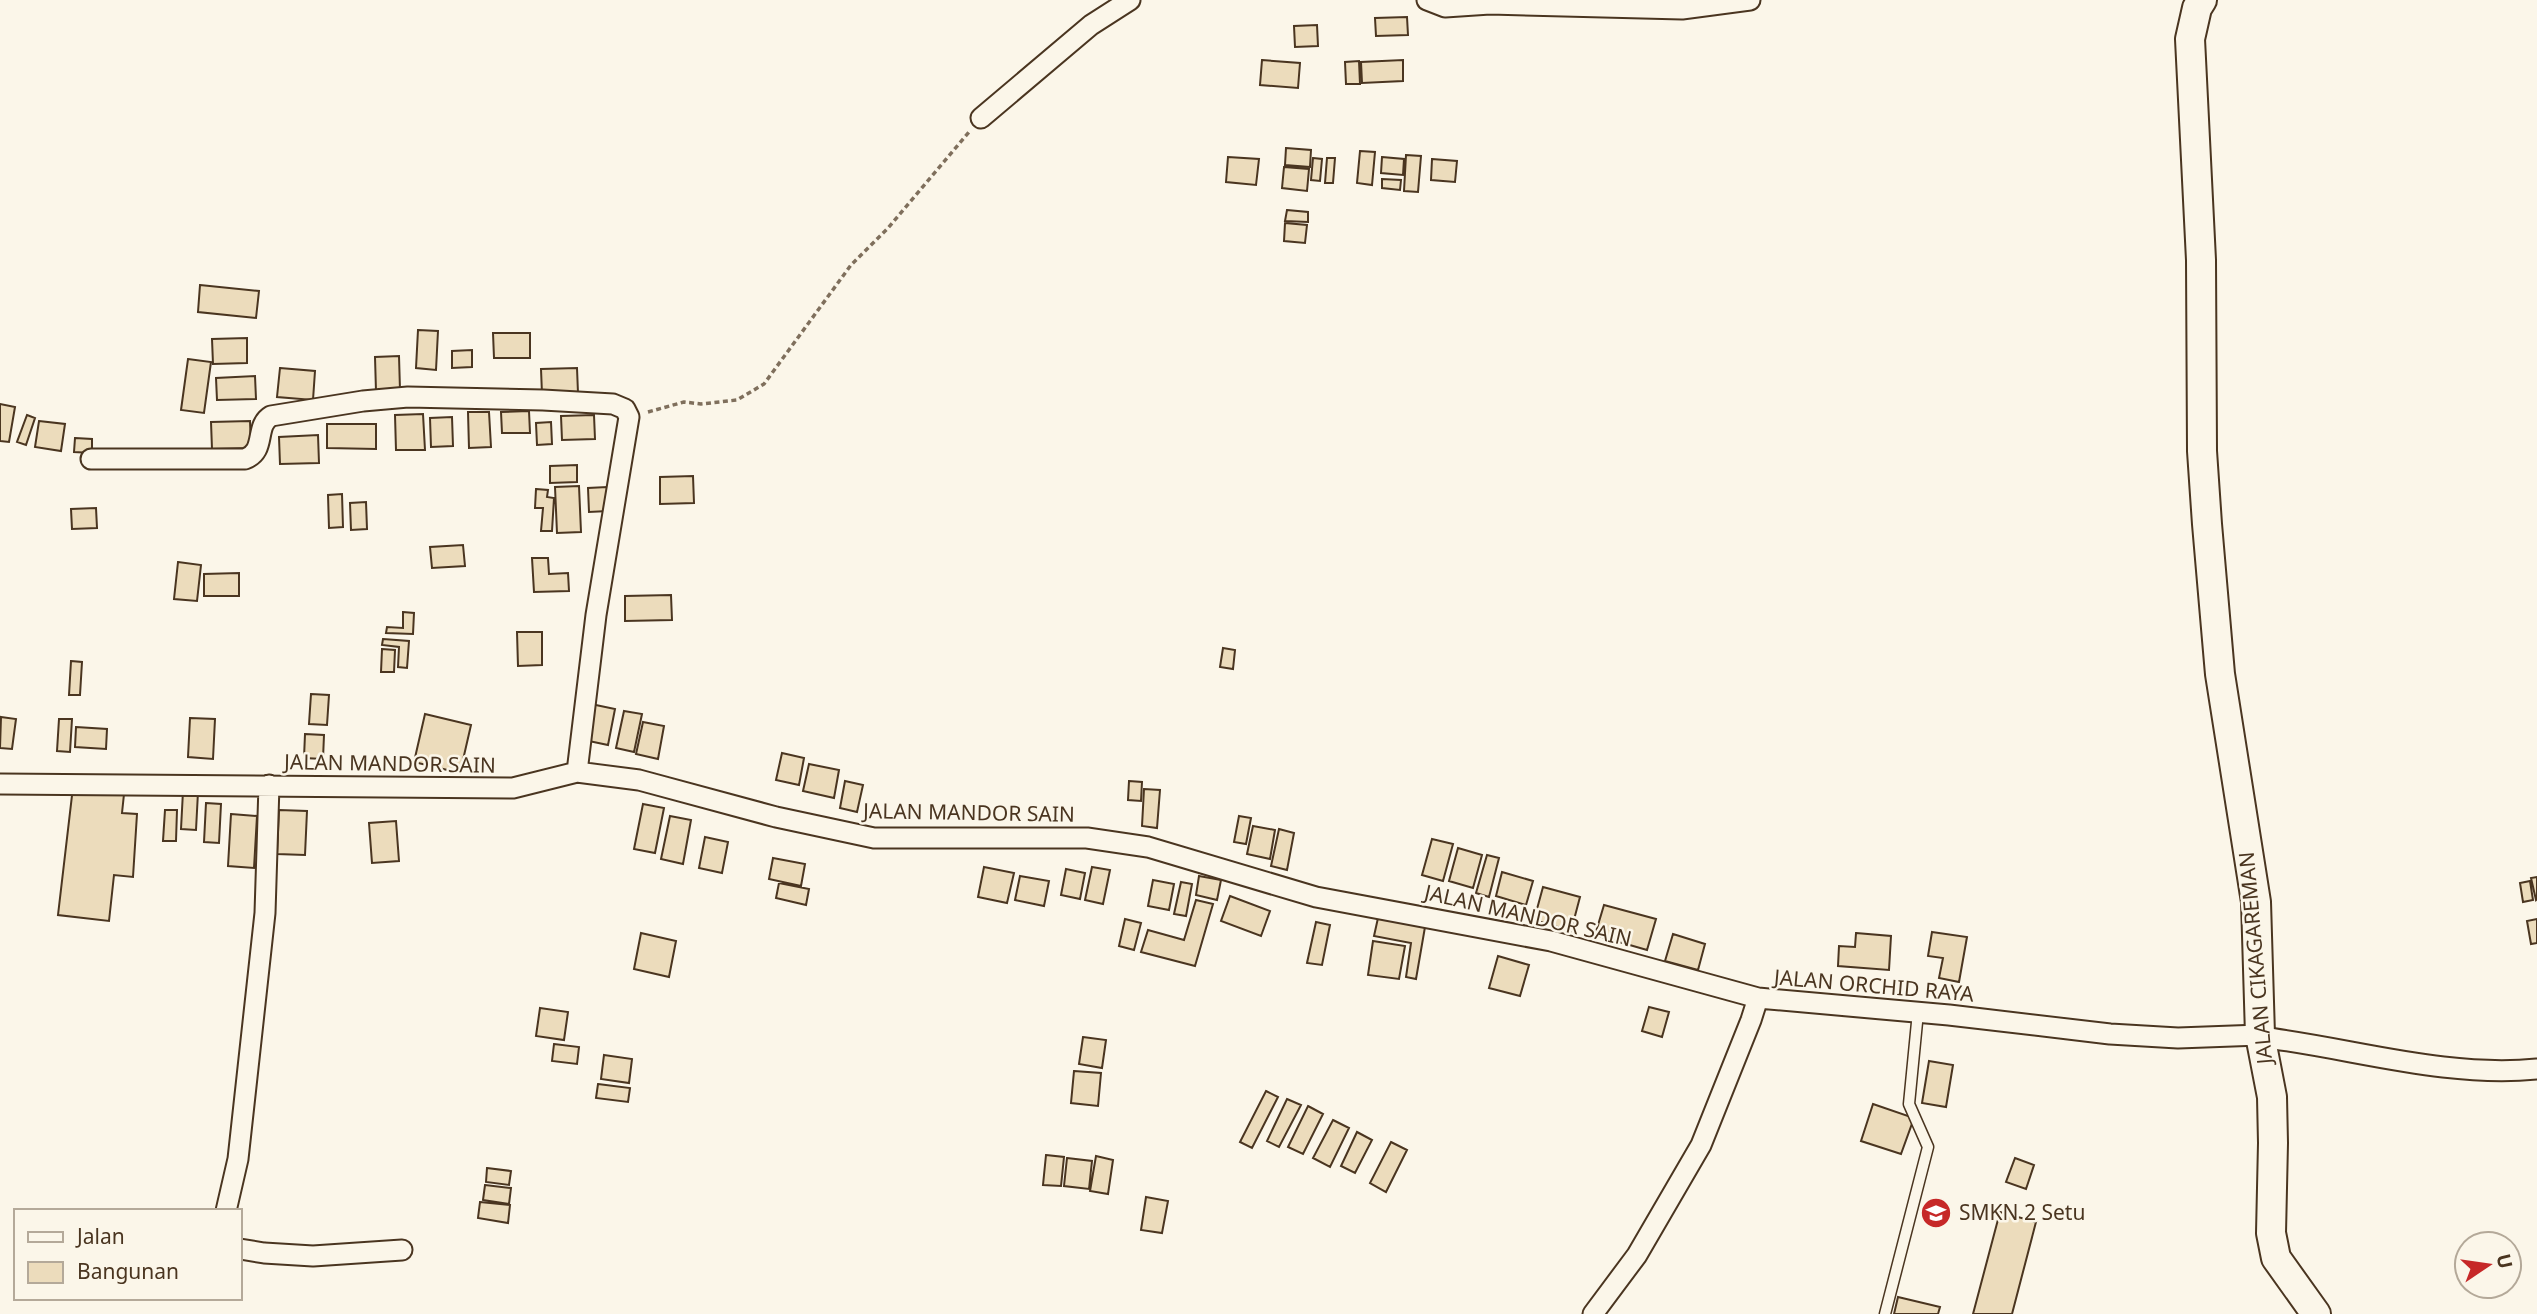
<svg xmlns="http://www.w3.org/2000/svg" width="2537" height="1314" font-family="'Noto Sans',sans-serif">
	<rect width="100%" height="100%" fill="#fbf6e9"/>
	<path fill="#ecdcbc" stroke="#4a3520" stroke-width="2" d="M1407,17L1408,35L1376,36L1375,18Z
		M1317,25L1318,46L1295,47L1294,26Z
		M1262,60L1300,63L1298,88L1260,85Z
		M1403,60V81L1362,83L1361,62Z
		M1359,61L1360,84H1346L1345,62Z
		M1286,148L1311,150L1310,167L1285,165Z
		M1360,151L1375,152L1372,185L1357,183Z
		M1406,155L1421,156L1418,192L1404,191Z
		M1228,157L1259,159L1256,185L1226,182Z
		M1382,157L1404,159L1403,175L1381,173Z
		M1313,158L1322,159L1320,181L1311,180Z
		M1327,158H1335L1333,183H1325Z
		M1432,159L1457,161L1455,182L1431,180Z
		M1284,167L1309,169L1307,191L1282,188Z
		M1382,179L1401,180L1400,190L1382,188Z
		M1287,210L1308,212V222L1285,221Z
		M1285,223L1307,225L1305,243L1284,241Z
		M200,285L259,291L256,318L198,312Z
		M418,330L438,331L436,370L416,368Z
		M493,333H530V358H494Z
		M247,338V363L213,364L212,339Z
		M472,350V367L452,368V351Z
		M399,356L400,390L376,391L375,357Z
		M188,359L211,362L204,413L181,410Z
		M280,368L315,371L313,400L277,397Z
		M577,368L578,393L542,394L541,369Z
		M255,376L256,399L217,400L216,378Z
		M0,404L15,407L9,442L0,441Z
		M529,411L530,433H502L501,412Z
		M468,412H489L491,447L469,448Z
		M423,414L425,450H396L395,415Z
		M27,415L35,418L26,445L17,442Z
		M594,415L595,439L562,440L561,416Z
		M452,417L453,446L431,447L430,418Z
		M39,421L65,424L61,451L35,447Z
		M250,421L251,448L212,449L211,422Z
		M551,422L552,444L537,445L536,423Z
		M327,424H376V449L327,448Z
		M318,435L319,463L280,464L279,437Z
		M75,438L92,439V453L74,452Z
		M577,465V482L550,483V466Z
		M693,476L694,503L660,504V477Z
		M579,486L581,532L557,533L555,487Z
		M607,487L608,511L589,512L588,488Z
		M536,489L548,490L547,497L554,498L552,531H541L543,508H535Z
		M342,494L343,527L329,528L328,495Z
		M366,502L367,529L351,530L350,503Z
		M96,508L97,528L72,529L71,509Z
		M463,545L465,566L432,568L430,547Z
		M532,558H548L549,574L568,573L569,591L534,592Z
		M178,562L201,565L197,601L174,599Z
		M239,573V596H204V574Z
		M671,595L672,620L625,621V596Z
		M403,612L414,613L413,634L386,633L387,627L403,628Z
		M517,632H542V665L518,666Z
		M383,639L409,641L407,668L398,667L399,647L382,645Z
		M1223,648L1235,650L1233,669L1220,667Z
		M382,649L395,650L394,672H381Z
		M71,661L82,662L80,695H69Z
		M311,694L329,695L327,725L309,724Z
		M591,704L615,709L608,745L584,740Z
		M624,711L642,714L634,752L616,748Z
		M425,714L471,725L460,773L414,762Z
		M1,717L16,719L12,749L0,748Z
		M190,718L215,719L213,759L188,757Z
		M59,719H72L70,752L57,751Z
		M643,722L664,726L658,759L636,754Z
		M76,727L107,729L106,749L75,747Z
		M305,734L324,735L323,759L304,758Z
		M782,753L804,758L799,785L776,780Z
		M809,764L839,770L834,798L803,791Z
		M845,781L863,785L857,812L840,808Z
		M1129,781L1142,782L1141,801L1128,800Z
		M73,787L124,794L122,813L137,814L133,877L114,875L109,921L58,915Z
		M1144,789L1160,790L1157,828L1142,826Z
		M183,791L198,792L196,830L181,829Z
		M206,803L221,804L219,843L204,842Z
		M643,804L664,808L655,853L634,849Z
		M165,810H177L176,841H163Z
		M279,810L307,811L305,855L277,854Z
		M231,814L257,816L254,868L228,866Z
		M670,816L691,820L683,864L661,859Z
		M1239,816L1251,818L1246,844L1234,842Z
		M396,821L399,861L372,863L369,823Z
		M1253,826L1275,830L1270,859L1247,854Z
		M1279,829L1294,833L1287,870L1271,866Z
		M705,837L728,842L722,873L699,868Z
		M1432,839L1453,844L1443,881L1422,875Z
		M1458,848L1482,855L1473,888L1449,881Z
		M1487,855L1499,858L1489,897L1476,893Z
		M773,858L805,864L801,886L769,879Z
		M984,867L1014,873L1007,903L978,897Z
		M1092,867L1110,870L1103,904L1085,900Z
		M1066,869L1085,873L1080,899L1061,895Z
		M1502,872L1533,881L1526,905L1496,896Z
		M1020,876L1049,881L1044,906L1015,900Z
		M1199,876L1221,880L1217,900L1196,895Z
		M2537,877V899L2536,900L2531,878Z
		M1153,880L1174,884L1169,910L1148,906Z
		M2530,881L2533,900L2523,902L2520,883Z
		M1181,882L1192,884L1186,916L1174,914Z
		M779,883L809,889L806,905L776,898Z
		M1543,887L1580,897L1571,931L1534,920Z
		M1230,896L1270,911L1261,936L1221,921Z
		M1196,900L1213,904L1195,966L1141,952L1148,930L1184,940Z
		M1604,905L1656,919L1647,950L1595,935Z
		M1378,918L1425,927L1416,979L1406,977L1411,943L1374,936Z
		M1125,919L1141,923L1134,950L1119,946Z
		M2537,919V943L2531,944L2527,921Z
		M1316,922L1330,925L1322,965L1307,963Z
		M1932,932L1967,937L1959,982L1939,978L1943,958L1928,956Z
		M641,933L676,941L669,977L634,969Z
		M1856,933L1891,936L1889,970L1838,966L1839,946L1855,947Z
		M1673,934L1705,944L1698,970L1665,961Z
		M1373,941L1405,946L1399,979L1368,975Z
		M1498,956L1529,965L1520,996L1489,988Z
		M1649,1007L1669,1012L1662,1037L1642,1031Z
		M540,1008L568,1012L564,1040L536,1036Z
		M1083,1037L1106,1040L1102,1068L1079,1064Z
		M554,1044L579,1047L577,1064L552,1061Z
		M604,1055L632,1059L629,1083L601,1079Z
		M1929,1061L1953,1065L1946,1107L1922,1103Z
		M1074,1071L1101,1073L1098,1106L1071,1103Z
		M598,1084L630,1088L628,1102L596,1098Z
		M1266,1091L1278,1097L1252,1148L1240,1142Z
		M1287,1099L1301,1105L1279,1147L1267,1141Z
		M1873,1104L1914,1118L1901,1154L1861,1141Z
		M1308,1106L1323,1114L1303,1154L1288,1147Z
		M1333,1120L1349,1128L1330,1167L1313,1158Z
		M1357,1132L1372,1140L1355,1173L1341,1166Z
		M1391,1142L1407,1150L1386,1192L1370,1183Z
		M1046,1155L1064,1157L1061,1186L1043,1185Z
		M1096,1156L1113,1160L1108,1194L1090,1191Z
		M1067,1158L1092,1161L1089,1189L1064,1186Z
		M2015,1158L2034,1165L2026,1189L2006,1182Z
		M487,1168L511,1171L509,1185L486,1182Z
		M485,1185L511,1188L509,1204L483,1200Z
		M1146,1197L1168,1201L1162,1233L1141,1230Z
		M480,1202L510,1205L508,1223L478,1218Z
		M2000,1212L2036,1222L2012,1314H1973Z
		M1898,1297L1940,1307L1938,1314H1894Z"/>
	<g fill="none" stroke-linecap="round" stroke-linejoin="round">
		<g stroke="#4a3520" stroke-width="13">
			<path id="lane" d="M1885,1314L1928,1147L1909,1104L1918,1012"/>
		</g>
		<g stroke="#4a3520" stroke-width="23">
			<path id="street" d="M1427,0L1445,7L1490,4L1682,9L1750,0
				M981,118L1091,25L1130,0
				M91,459H245C267,451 254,426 271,416L363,401L408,397L543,400L613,404L625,409L629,417L596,615L577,772
				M0,784L513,788L577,772L639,780L776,817L874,838H1087L1148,847L1316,897L1551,941L1758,998
				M2260,1037C2352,1048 2444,1078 2537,1069
				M226,1211L238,1159L265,913L269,785
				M240,1249L264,1253L313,1256L402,1250
				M1593,1314L1637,1255L1701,1145L1751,1020L1758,998L1949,1015L2110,1034L2178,1038L2260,1035"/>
		</g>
		<g stroke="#4a3520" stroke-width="32">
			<path id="secondary" d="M2202,0L2197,8L2190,39L2201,260L2202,451L2207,524L2220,674L2256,902L2260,1035L2272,1097L2273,1143L2271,1233L2276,1258L2316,1314"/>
		</g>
		<path stroke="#7f6f5c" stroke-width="3.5" stroke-dasharray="5 3.5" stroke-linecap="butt" d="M648,412L684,402L701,404L737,400L764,384L851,265L888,228L969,132"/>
		<use href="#lane" stroke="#fbf6e9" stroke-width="10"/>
		<use href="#street" stroke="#fbf6e9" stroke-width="19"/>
		<use href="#secondary" stroke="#fbf6e9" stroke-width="28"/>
	</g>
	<defs>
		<g id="school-disc" transform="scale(1.575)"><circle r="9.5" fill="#c62828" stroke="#fbf6e9"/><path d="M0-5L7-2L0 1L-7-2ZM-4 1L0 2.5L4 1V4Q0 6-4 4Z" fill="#fff"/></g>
	</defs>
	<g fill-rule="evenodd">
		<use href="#school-disc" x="1936" y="1213"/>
	</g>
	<g text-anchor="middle" stroke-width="5" stroke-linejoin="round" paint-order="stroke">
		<g font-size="21" fill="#4a3520" stroke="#fbf6e9">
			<text transform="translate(390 764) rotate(1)" y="7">JALAN MANDOR SAIN</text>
			<text transform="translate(969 813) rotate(1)" y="7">JALAN MANDOR SAIN</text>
			<text transform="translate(1528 916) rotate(13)" y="7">JALAN MANDOR SAIN</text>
			<text transform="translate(2256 958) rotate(-95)" y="7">JALAN CIKAGAREMAN</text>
			<text transform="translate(1874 986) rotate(5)" y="7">JALAN ORCHID RAYA</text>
		</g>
		<g font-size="21" fill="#4a3520" stroke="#fbf6e9" text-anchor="start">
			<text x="1959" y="1220">SMKN 2 Setu</text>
		</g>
	</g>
	<rect x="14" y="1209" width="228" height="91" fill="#fbf6e9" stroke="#b4a999" stroke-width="2"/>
	<rect x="28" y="1232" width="35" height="10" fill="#fbf6e9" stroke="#b4a999" stroke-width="2"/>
	<text x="77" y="1244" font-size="21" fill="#4a3520">Jalan</text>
	<rect x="28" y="1262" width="35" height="21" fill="#ecdcbc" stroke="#b4a999" stroke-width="2"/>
	<text x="77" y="1279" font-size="21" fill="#4a3520">Bangunan</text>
	<g transform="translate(2488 1265) rotate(77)"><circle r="33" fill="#fbf6e9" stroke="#b4a999" stroke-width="2"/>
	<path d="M0-5L12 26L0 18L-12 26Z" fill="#c62828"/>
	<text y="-10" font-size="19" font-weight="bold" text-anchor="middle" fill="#4a3520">U</text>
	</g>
</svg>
